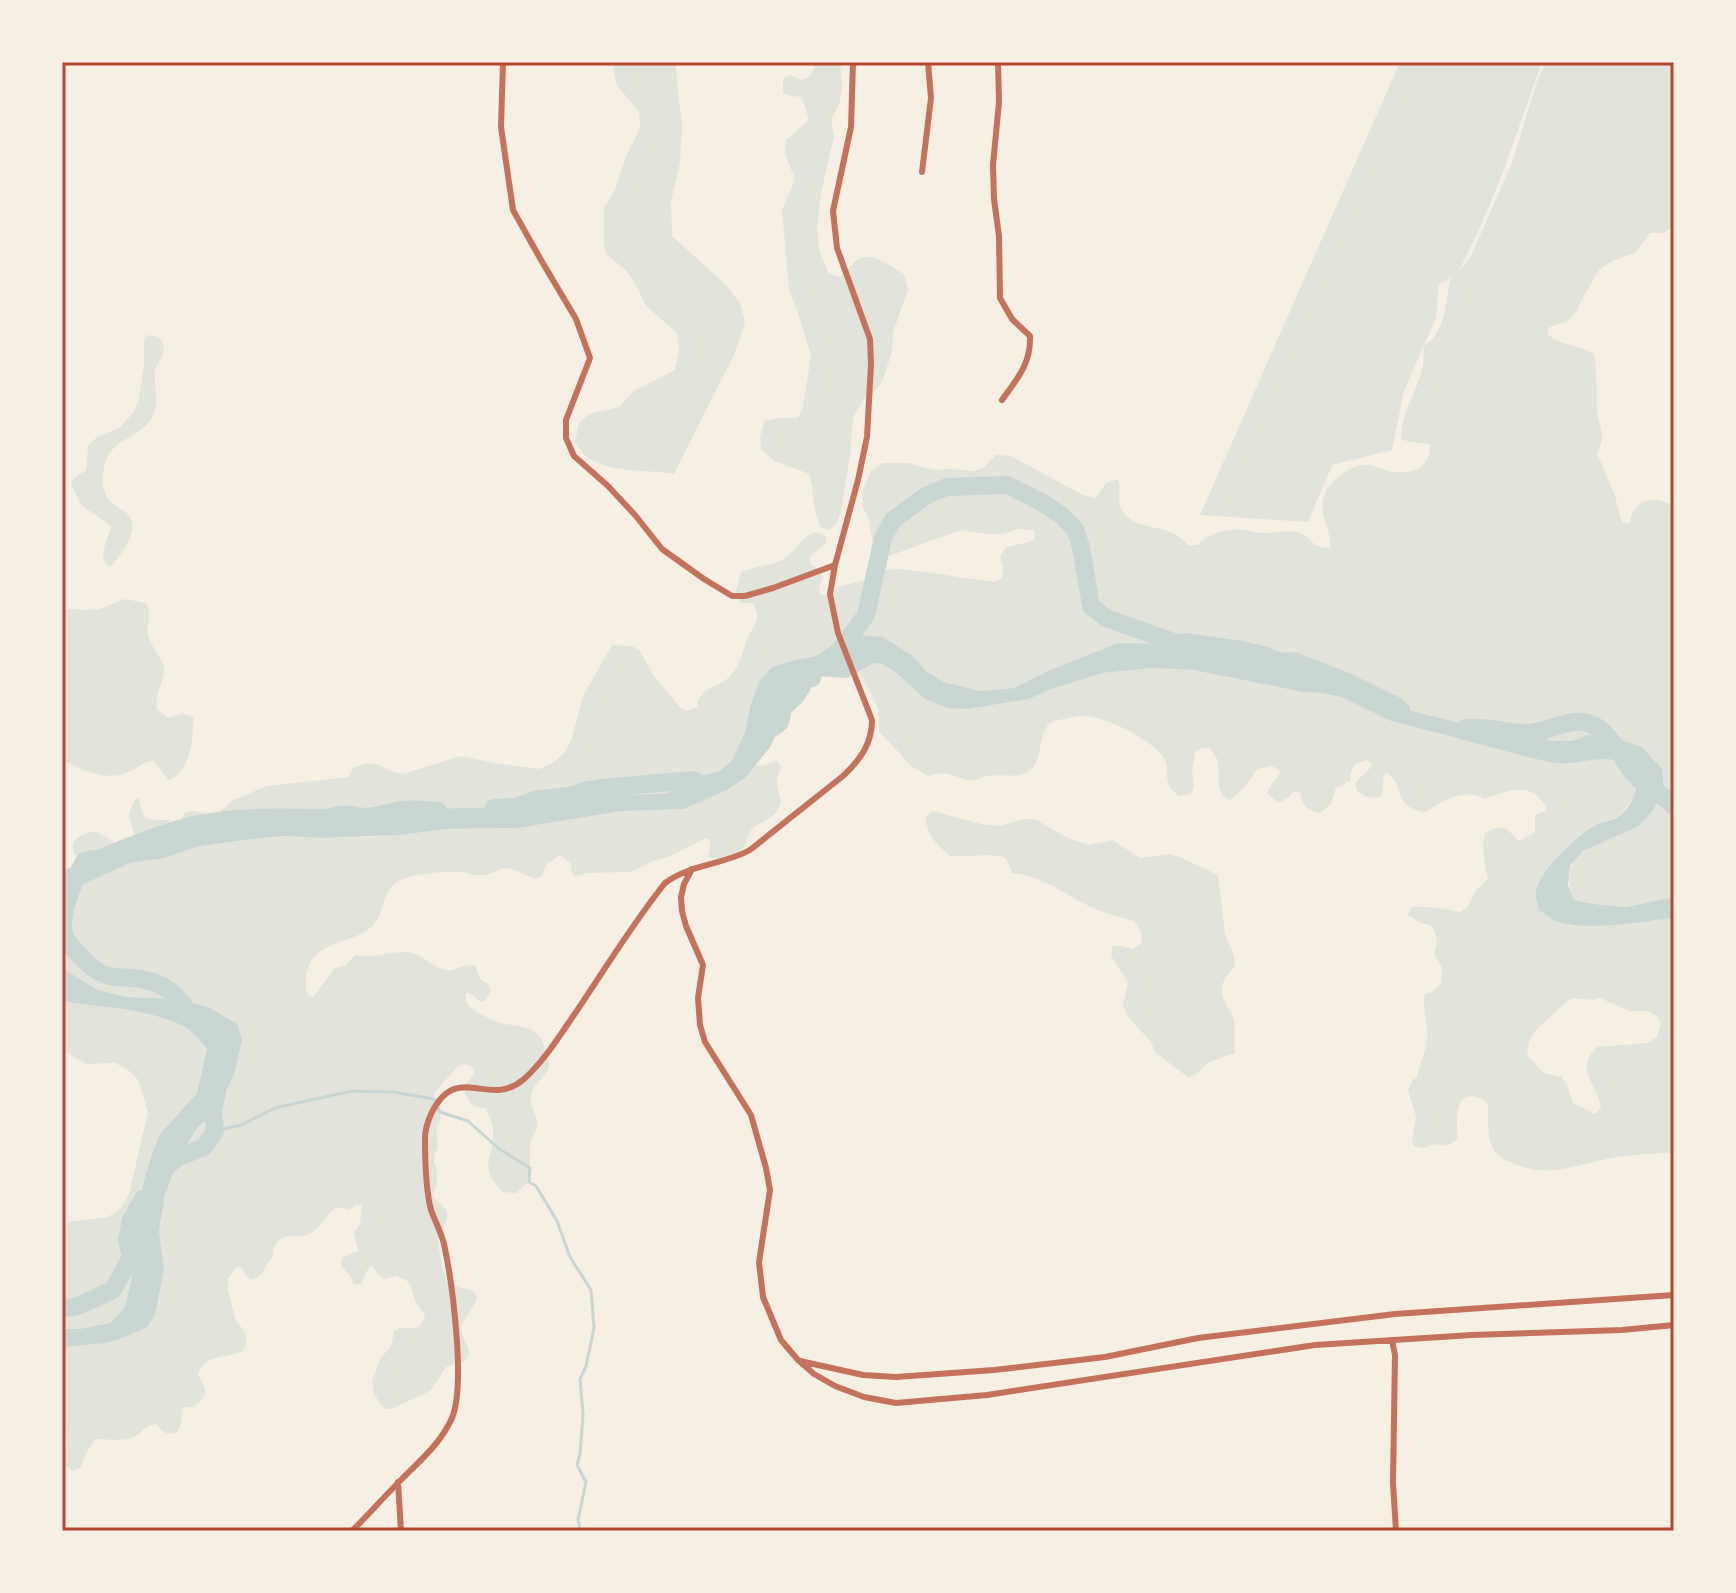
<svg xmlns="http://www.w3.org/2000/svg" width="1736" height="1593" font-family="'Work Sans',sans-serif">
	<rect width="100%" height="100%" fill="#f6efe4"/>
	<path fill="#e2e4dc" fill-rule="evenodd" d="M612,62H675L682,126L680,163L671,202L672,236L727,286L741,305L745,323L734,355L674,474C646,469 612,474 587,457C582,453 579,447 575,442L579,423L589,414L619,407L634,391L675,370L679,350L677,333L646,306L635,283L626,270L608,256L604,246V208L615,190L625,159L640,128L639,112L616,84Z
		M810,62H840L842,89L839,105L831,119L834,136L821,193L817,227L819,250L829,274L841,277C846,272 854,261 860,258C875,252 892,268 904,274L908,290L893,332L892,351L883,380L872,395L863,400L853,418L850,456L841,511L837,522L830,530L821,528C812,512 815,491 809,474L773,460L761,449L760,438L764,421L780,418H798L803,407L811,355L797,310L789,290L782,210L795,179L785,154L786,140L809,120L802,97L791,96L783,93V79L791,75L801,80L809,77L815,67Z
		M1400,62H1542L1502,175L1479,230L1459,271L1470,258L1512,163L1537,81L1546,62H1674V226L1664,233H1650L1635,253L1612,261L1599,270L1581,301L1578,309L1569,320L1550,327L1547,334C1563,347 1578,344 1594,354C1597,373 1596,390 1597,408C1598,424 1607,436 1597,453L1615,496L1622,523H1629C1631,519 1631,514 1634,511C1642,496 1662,498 1674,507V897L1626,907L1594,904L1574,900C1553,851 1604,841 1639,826L1662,769L1587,735L1572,741H1553L1524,734L1488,730L1412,711L1281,662L1242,650L1179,644L1118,643L1050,670L1014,688L980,691L944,682L926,671L913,656L834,644L816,656L795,660L750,707L745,732L732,760L721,771L664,794L575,795L516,807L416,809L384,816L268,818L230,820L190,827L181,822L184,813C193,809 203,813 212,817L220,812L233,800L267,786L349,777L353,768C381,756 381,772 403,774L460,756L495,763L539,769L554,762L565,752L572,738L583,696L612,645L632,646L640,651L654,676L681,708L687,711L697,707C700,686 713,690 727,679C740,668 742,653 747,639C750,632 758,624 757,615C757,611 755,607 753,603H740L736,591L741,572C756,566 773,566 785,558C798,549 799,539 815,532L825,536L826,544C819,550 808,554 810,563L819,570L823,579L820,584L819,593L821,595L830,594L838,587L866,580L883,570L902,569L995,582L1002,578L1003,568L1000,556L1006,547L1029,542L1035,538L1034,530L1017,529L1004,534H986L961,530L889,556L873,544L869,519L863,508L862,495L865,484L872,470L883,463H908L934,470L951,469L975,471L984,467L996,455L1011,456L1083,495L1096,498L1106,483L1118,479C1122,489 1116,500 1122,510C1131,527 1157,526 1173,533C1179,536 1183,540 1188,545H1197C1208,533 1229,528 1245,530C1251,531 1257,533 1264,533C1276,534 1290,528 1302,534C1317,542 1308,546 1330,548C1332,529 1316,513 1325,494C1331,479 1353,463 1369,465C1377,466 1385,471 1393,472C1414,474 1431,467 1430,444L1410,442L1401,439C1401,412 1418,391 1423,365C1424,359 1423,353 1424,346C1446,332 1445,304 1450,280L1453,277L1439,284L1436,318L1404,391L1392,450L1332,465L1308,522L1200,515Z
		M149,335C156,336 161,337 163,344C167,355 155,362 155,373C154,390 161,405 150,421C140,435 116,440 108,456C101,470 100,491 111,502C117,508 127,511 130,517C139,532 120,557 110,567C95,557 109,539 111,526L81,505L71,484L73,479L86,470L88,446L97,437L119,428L133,413L139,400L144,366V343L145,338Z
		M125,599L146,603C153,618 146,620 148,633C149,646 161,655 164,667C166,679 151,700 158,710C159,711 168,717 168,718L183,713L194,718C192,739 192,772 168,780L154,761C144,761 140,767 131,771C106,783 84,770 62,760V608L84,610L100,609Z
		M873,663L882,664L894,671L925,699L968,709L1029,699L1051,689L1103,673L1152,668L1193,670L1303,692L1321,693L1341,697L1391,721L1446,736L1557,763L1607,758L1625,762L1638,770L1634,797L1620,816L1593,826L1565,850L1539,881L1555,920C1595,929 1634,922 1674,918V1152C1653,1154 1632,1154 1612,1158C1578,1164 1548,1179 1514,1164C1507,1160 1499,1158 1494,1150C1485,1135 1490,1118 1487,1102C1454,1082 1456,1118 1458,1139L1447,1146L1435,1144L1424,1148L1414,1146L1412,1140L1416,1117L1408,1090L1412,1081L1417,1077C1419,1064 1426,1052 1427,1039C1429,1023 1421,1009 1425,994L1434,991L1441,983L1442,968L1434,955L1437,940L1434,930L1430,925L1421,923L1408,915L1411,907C1428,906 1444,909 1460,912C1472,906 1469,902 1475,892C1478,887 1485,883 1488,878C1484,866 1482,846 1485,833C1503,822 1507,829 1519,841L1535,832V815L1545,811L1546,807C1531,780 1507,791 1485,799C1464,787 1443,801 1425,812C1390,806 1407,786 1387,773L1384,775C1382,783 1384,789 1381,797C1369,799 1364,797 1356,789V783C1361,775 1368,772 1372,765L1367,760L1355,764L1351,772L1350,781L1336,788L1331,804L1320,813C1307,811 1302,805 1300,792H1293L1288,798L1278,803L1267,793C1270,783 1278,780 1280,771L1272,766L1257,769L1245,787L1230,800C1212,793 1222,774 1217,759C1216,757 1211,750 1210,748H1203L1195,752L1192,770L1194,788L1190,794L1179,796C1178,795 1171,789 1170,787C1163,775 1172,765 1160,753C1145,737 1105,716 1083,716C1077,716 1070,718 1065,719C1058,720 1052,720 1048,725C1035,743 1046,770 1018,775C1009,777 998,774 988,776C982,777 981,779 976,780C956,781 950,768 928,776L912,767L879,731L878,708L859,672ZM1573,998L1592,1000L1600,998L1629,1011H1648L1657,1016L1661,1022L1657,1037L1647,1043L1597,1047C1574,1070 1597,1084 1601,1107L1595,1114L1573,1103L1568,1088L1562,1077L1544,1073L1527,1055L1529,1041L1535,1031L1566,1002Z
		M776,760L781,766C779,772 777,778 777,784C777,793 784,800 779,808C773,818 763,821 754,827C747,833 748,842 742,849C735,858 717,861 708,857L711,841L706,838L668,857L656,860L630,872L588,873L575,876L572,872L571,864L560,855L547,864L541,877L534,879C527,876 519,871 512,869C498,866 495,874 483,875C475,876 466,872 458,872C445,871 415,874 403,879C379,889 388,912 370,928C352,944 314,940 307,972C305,981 304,987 308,995L313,997L335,968L345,966L355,955C375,959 388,951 406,952C423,953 430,966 445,970C454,972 462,964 475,965L480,979L487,983L491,991L486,1000L481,1002L470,993H466C466,998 465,1000 468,1005C472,1010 493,1021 500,1023C515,1027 536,1024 543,1043C544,1047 549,1062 549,1066C547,1079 533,1080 531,1098C530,1108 539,1117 537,1128C536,1133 530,1138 530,1145C529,1157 530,1169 529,1182L516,1193L503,1192C478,1167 492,1163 493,1134C494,1126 489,1117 486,1109L473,1106L465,1094L467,1082L474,1073L472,1066L463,1064L457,1067L435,1092L434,1099L440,1112L441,1119L436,1128L438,1148L434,1155V1161L437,1171V1181L433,1196L447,1211C448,1229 439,1230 438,1242C438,1246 445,1276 446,1282L461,1288L470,1289L477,1296C475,1309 466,1314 462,1325C457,1337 478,1351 464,1361C460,1364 451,1364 446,1367L433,1387L428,1392L391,1409H385L379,1402L374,1394L372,1381L380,1359L391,1346L394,1331C407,1322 420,1337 425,1315L416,1303L410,1284L406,1280L396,1276L385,1279L377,1274L372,1265L369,1267L361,1284L354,1285L351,1277L341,1266C341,1254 349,1255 358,1251L354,1232L360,1224L362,1205H356L349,1210C347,1210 338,1207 336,1208C330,1209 321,1229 309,1234C298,1240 283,1230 275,1246C273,1249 274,1254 272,1258C271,1260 269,1261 268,1263C262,1272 262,1278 250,1279L245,1274L242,1268L237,1267L228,1279V1289L235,1319L244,1331L247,1341L243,1351C226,1359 204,1353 198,1375C208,1391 208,1395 194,1407H186L182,1409L181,1424L176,1433C165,1435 164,1432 156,1424C143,1426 144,1432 134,1437C121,1442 109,1439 95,1439L84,1457L81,1468L73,1471L63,1463C63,1450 70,1439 65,1426H62V1347L107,1343L147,1327L164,1269L159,1230L165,1195L171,1176L179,1157L188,1142L198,1127L213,1113L223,1098L235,1072L242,1040L179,999L127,997L98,990L62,968V894L130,863L165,858L196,847L244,840L283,836L323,838L368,837L400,835L447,829L518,828L622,811L684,809L727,790L746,777L756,765L764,766Z
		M139,797C142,820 146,820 168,820L177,831L124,850L125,843L134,837C133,818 123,821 136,798Z
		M933,811L981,824L1000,826L1024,819H1035L1068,838L1089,845L1113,840L1140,858L1169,854L1180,857L1218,875L1225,934L1234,955L1235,966C1225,978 1217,986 1225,1002C1228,1009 1232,1012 1234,1020C1236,1032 1233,1041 1235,1053L1207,1063L1199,1072L1189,1078L1155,1052L1151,1042L1129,1018L1123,1006L1128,982L1111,956L1112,946H1122L1133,949L1142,942L1141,932L1134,921C1122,917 1109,915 1098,910C1066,897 1048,877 1012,873L1008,862L1004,857C985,853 969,857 950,856C936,843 927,837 926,817Z
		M90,832H97L113,841L114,852L84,862C75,858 72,852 73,842L80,836Z
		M62,1001C102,1008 148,1008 185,1027C194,1031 201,1042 207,1049L197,1093L160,1134L151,1157L127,1239L132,1276L125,1307L110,1323L79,1329H62V1252L65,1246C63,1237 62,1231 68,1222L108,1217L121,1208L129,1194L148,1112L138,1080L127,1069L115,1063L87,1064L65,1052L62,1044Z"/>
	<path fill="#c9d6d2" d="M859,635L883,637L913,656L926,671L944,682L980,691L1014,688L1050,670L1118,643L1179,644L1242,650L1329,675L1412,711L1488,730L1524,734L1553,741H1572L1587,735L1620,739L1643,748L1651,757L1662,769L1664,789L1653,810L1639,826L1583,851L1570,866L1568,885L1574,900L1594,904L1626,907L1674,897V918C1642,921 1583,933 1554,920C1549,918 1544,913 1539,910C1538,904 1535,897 1536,891C1538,872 1577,837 1592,827C1601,822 1613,821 1621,815C1634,804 1638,786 1638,770C1601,749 1591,765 1556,763C1549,762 1542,760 1536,759L1391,721L1341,697L1321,693L1303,692L1193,670L1152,668L1103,673L1051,689L1029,699L968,709L948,708L925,699L894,671L882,664L874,663L847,678L816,676L806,679L793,687L785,701L777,733L770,747L746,777L727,790L684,809L622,811L518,828L447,829L400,835L323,838L283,836L244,840L196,847L165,858L130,863L62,894V871L91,859L129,848L193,826L230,820L384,816L416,809L516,807L575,795L664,794L720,771L732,760L745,732L750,707L759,682L772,667L795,660L816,656L834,644Z
		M62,968L98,990L127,997L179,999L210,1008L237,1024L242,1040L235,1072L223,1098L213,1113L198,1127L179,1157L165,1195L159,1230L164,1269L155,1315L147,1327L123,1338L107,1343L62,1347V1329H79L110,1323L125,1307L132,1276L127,1239L151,1157L160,1134L197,1093L207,1049C201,1042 194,1032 185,1027C148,1008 102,1008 62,1001Z"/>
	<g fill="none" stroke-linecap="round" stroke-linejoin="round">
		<path stroke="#c9d6d2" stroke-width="3" d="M215,1131L241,1125L275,1108L352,1091L393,1092L434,1099L440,1112L468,1121L498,1148L530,1168L529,1182L536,1186L557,1221L570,1257L591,1290L594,1328L586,1366L580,1379L583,1415L580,1454L577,1465L586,1482L578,1520L580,1531"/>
		<path stroke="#c9d6d2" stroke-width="18" d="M774,727L780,722L783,708L796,696L806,679L812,678L813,670L830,660L843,646L866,615L883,538L893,520L927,495L947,487L1007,485L1043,503L1061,515L1075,529L1081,547L1091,606L1106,618L1179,644L1185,642L1242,650L1263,655L1281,662L1293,661L1345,681L1395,705L1401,710
			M1466,728C1484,726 1504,732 1522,733C1542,735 1562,720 1583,722C1612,726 1620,762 1639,779C1650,788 1663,795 1674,806
			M494,808L516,807L535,800L575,795L583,791L602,788L692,780L703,785L719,781
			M192,1019C181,997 164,982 140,979C130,977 119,978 109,976C99,974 90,966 83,959C77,952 66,943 64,934C59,912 74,881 84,862L91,859L96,860C128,847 161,833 194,825C236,816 280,817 323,818C329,818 334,816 341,815C349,814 357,816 365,817C376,817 384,814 395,811C408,808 424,810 438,811
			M160,1170L179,1157L204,1147L215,1131L213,1113L217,1091
			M62,1309L78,1306L113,1290L131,1257L127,1239L131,1220L143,1199"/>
		<path stroke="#c5725c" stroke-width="6" d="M503,62L501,127L513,210L541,260L576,319L590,358L566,420V438L574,456L608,486L635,515L662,549L704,579L732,596H745L773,588L835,565
			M998,62L999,102L993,165L994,199L999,236L1000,298L1012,319L1030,336C1031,364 1017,379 1002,400
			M922,172L931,98L928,62
			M692,869L684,884L681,897L682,911L686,926L703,965L698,998L700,1025L705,1042L751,1115L766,1168L770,1190L759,1262L763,1297L781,1340L798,1360L814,1374L835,1386L864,1397L896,1403L987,1395L1315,1345L1472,1335L1622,1330L1674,1325
			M1392,1340L1395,1355L1393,1483L1396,1531
			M800,1361L863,1375L896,1377L994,1370L1105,1357L1198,1338L1395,1314L1674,1295
			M398,1482L401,1531
			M352,1531C368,1515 383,1498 398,1483C418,1462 440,1445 452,1418C466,1384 452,1281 444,1244C441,1232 435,1221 431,1210C426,1191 425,1157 425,1138C425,1130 428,1121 431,1114C457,1060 489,1110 524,1079C545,1060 560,1035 576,1012C605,969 633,923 665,883C691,864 723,865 750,850L843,776C860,760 872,744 872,720L838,633L830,594L835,565L858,480L867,437L871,364L870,339L837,248L833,211L851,127L853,62"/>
	</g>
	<rect width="1736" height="1593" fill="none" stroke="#f6efe4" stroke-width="128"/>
	<rect x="64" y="64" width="1608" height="1465" fill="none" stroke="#b5482f" stroke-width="3"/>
</svg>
